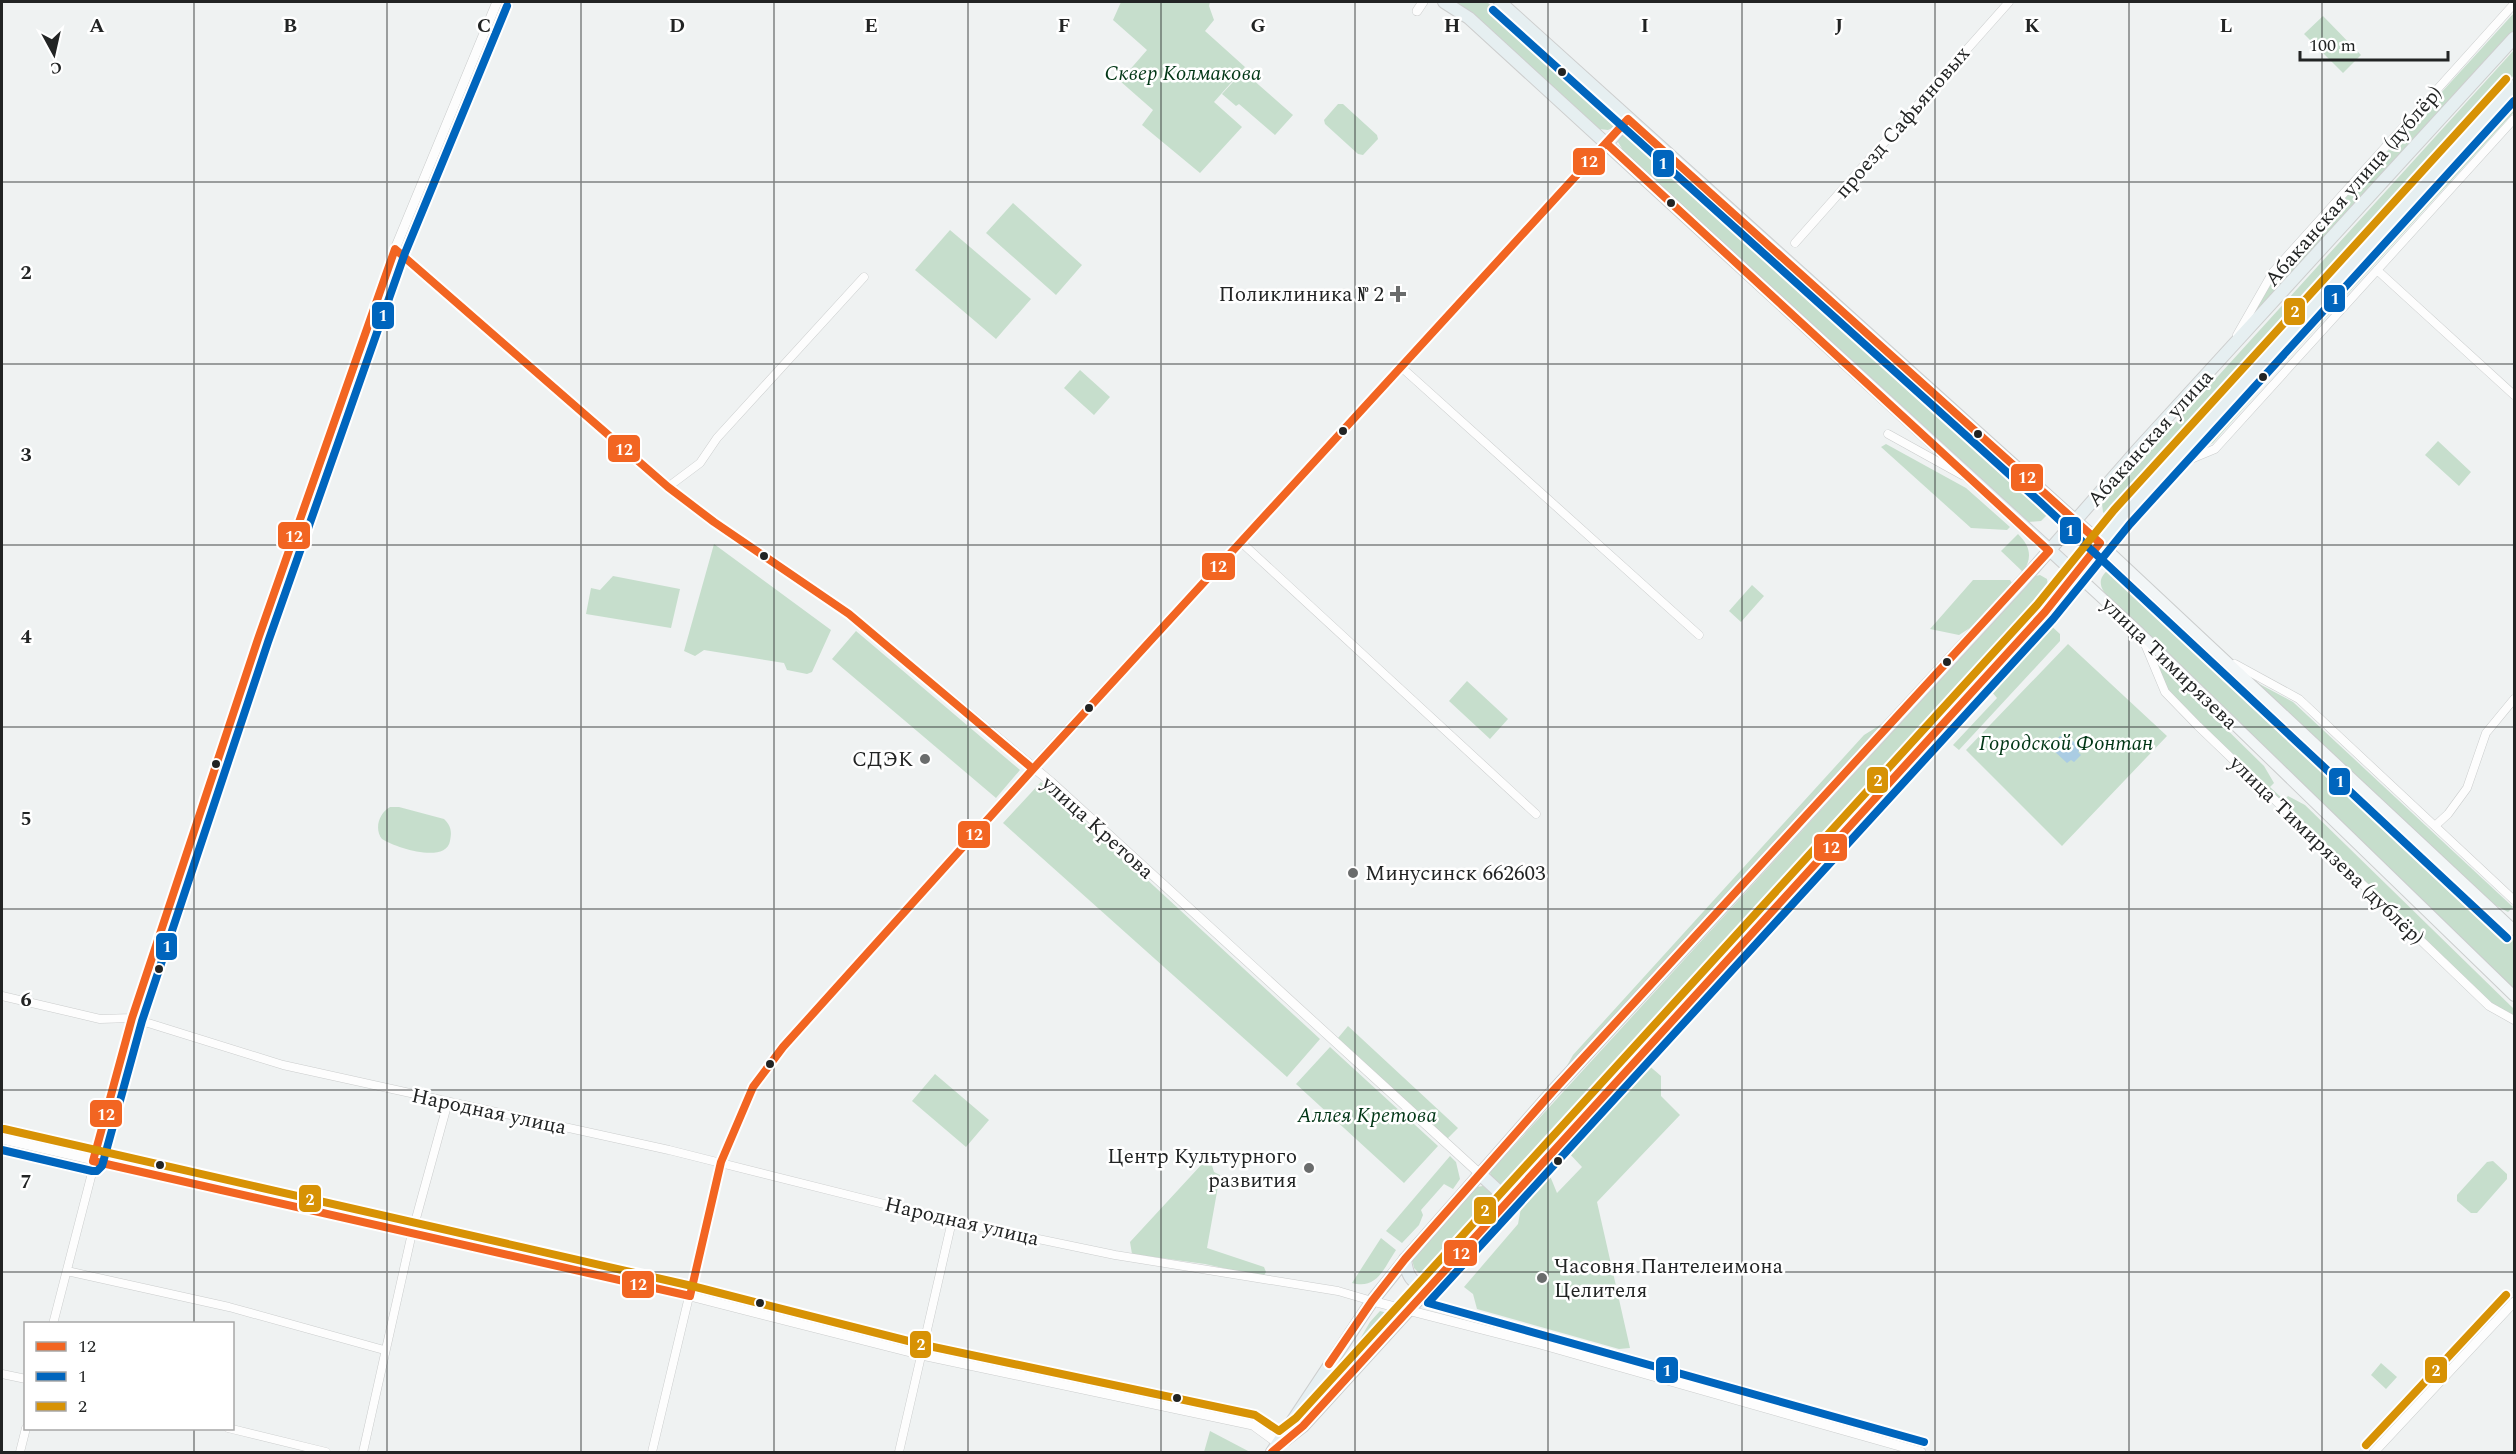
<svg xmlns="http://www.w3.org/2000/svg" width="2516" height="1454" font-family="Spectral,serif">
	<rect width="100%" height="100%" fill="#eff2f2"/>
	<path fill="#c6decc" d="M1121,2H1210L1209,6L1214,20L1205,31L1245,67L1214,102L1242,127L1200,173L1142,125L1153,110L1120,81L1147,50L1113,20Z
		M1456,2H1487L1612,116L1614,127L1608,130L1599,129L1478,19Z
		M2514,13V32L2252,319L2253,311L2280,269Z
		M2323,16L2361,55L2343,73L2304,34Z
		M2514,50V75L2114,516L2107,517L2103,512L2102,504Z
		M1243,71L1293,115L1275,135L1239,104L1236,106L1222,94Z
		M2514,93V112L2288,359L2282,354L2291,336Z
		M1338,104H1343L1377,135L1378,139L1363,155L1358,154L1325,124L1324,120Z
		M1626,132L1632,134L1666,164L1677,170L2040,495C2045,502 2047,506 2047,515L2041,521L2028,522L2021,516L1624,152L1618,142L1621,135Z
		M1013,203L1082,265L1056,295L986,233Z
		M950,230L1031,299L996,339L915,270Z
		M1080,370L1110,397L1094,415L1064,388Z
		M2252,387L2258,392L2213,443L2181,460L2235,399Z
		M2438,441L2471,472L2459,486L2425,455Z
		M1886,444L1966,488L2010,527L2007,530L1971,528L1881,447Z
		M2018,534C2030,546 2033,557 2023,572L2001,551Z
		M714,544L831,630L812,672L807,674L787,670L784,663L704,650L695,656L684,651Z
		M2109,569H2117L2126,578L2514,939V989L2109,598C2099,587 2097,579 2109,569Z
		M2040,575L2047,579L2049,592L2034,612L1508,1187H1502L1491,1178L1490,1172L2035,576Z
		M613,576L680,589L671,628L586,614L591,588L600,590Z
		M1973,580H2010L2012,583L1973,626L1959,635L1930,629Z
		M1752,585L1764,596L1741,622L1729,611Z
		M2047,622L2060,634V641L1959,750L1953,745L1997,698L1991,691L1996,677Z
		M856,631L1020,770L996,798L832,659Z
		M2068,644L2167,736L2062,846L1966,750Z
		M2156,660L2264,766L2274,783L2270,787L2284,800L2288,796L2305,805L2514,1009V1020L2494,1008L2172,696L2167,689Z
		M2250,679L2293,702L2513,907L2508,912L2493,904Z
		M1467,681L1508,719L1490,739L1449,701Z
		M1885,722L1564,1071L1573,1055L1864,735Z
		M1041,782L1320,1039L1287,1077L1003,823Z
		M390,807H399L444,819C451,826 452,831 450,841C446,864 396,848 382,839C374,829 379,813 390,807Z
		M1348,1026L1458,1128L1447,1139L1338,1038Z
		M1330,1047L1438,1146L1404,1183L1296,1084Z
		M1642,1062L1646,1063L1661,1076V1096L1680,1115L1597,1202L1630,1348L1619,1349L1477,1309L1473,1294L1464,1287L1518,1224L1524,1192L1548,1171L1557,1193L1582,1167L1568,1152L1576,1135Z
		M935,1074L989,1120L966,1147L912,1101Z
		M1450,1156L1456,1162L1460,1179L1453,1189L1444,1184L1421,1210L1423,1215L1419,1225L1402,1243L1386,1231Z
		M2493,1161L2507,1174V1179L2477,1213H2471L2457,1201V1195L2487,1162Z
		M1207,1162H1211L1214,1172L1220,1175L1207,1248L1264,1267L1266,1272L1263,1277L1205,1264L1132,1254L1130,1242L1202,1164Z
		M1483,1186L1493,1195V1203L1429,1272L1419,1273L1414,1268L1412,1259L1476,1187Z
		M1381,1238L1396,1250C1384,1268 1377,1290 1352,1283Z
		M1380,1311L1387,1313L1388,1318L1343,1368L1370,1322Z
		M2381,1363L2397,1377L2386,1389L2371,1375Z
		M1210,1431L1250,1452H1204Z"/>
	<path fill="#aacce3" d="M2067,735L2081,749L2078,752L2081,755L2074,762L2071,760L2067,763L2053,750L2056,746L2053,743L2060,736L2064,739Z"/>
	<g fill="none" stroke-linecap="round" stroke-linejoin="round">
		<g stroke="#cbcdcd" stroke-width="9">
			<path id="minor" d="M1795,243L2009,2
				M2377,270L2514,395
				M2237,335L2273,272L2514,4
				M1400,366L1699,635
				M1888,434L1962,475
				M2169,468L2215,449L2514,119
				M668,487L700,463L717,438L864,277
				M1242,543L1536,814
				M2142,637L2165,692L2198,726L2489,1006L2514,1020
				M2235,664L2299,699L2514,900
				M2436,825L2448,814L2467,788L2486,733L2514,699
				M2,996L100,1019L132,1018L283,1065L669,1150L952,1221L1115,1255L1338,1291L1372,1301
				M67,1271L229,1307L384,1350
				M53,1324L132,1018L258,639L395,249
				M2,1374L26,1379
				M228,1428L326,1452
				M20,1452L26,1428
				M363,1452L412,1233L448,1102
				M652,1452L721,1162L753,1087L783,1047L1050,748L1607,144
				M899,1452L952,1221"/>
		</g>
		<g stroke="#cbcdcd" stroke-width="10">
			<path id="tertiary" d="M497,2L395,249L668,487L714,522L849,614L1051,782L1480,1174
				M1417,11L1423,2
				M2,1139L690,1296L922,1355L1253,1425L1279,1444
				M1372,1301L1540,1344L1921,1452
				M2374,1452L2514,1302"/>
		</g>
		<g stroke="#cbcdcd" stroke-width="12">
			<path id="secondary" d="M2100,543L2514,930
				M2076,574L2140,633L2514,996"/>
		</g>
		<g stroke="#cdcece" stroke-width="14">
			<path id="primary" d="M1444,2L1469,18L2076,574
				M1500,2L2100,543
				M1607,144L1628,119
				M1480,1174L1508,1200
				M1405,1259C1407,1277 1414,1290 1433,1280
				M1285,1440L1303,1426L2045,612L2122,517L2514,86
				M1272,1452L1372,1301L1409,1255L1553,1091L2019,585L2139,448L2514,38"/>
		</g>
		<use href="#minor" stroke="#fdfdfd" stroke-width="8"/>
		<use href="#tertiary" stroke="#fdfdfd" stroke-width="9"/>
		<use href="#secondary" stroke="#f2f6f7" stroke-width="10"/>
		<use href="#primary" stroke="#e6eff1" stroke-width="12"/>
		<g stroke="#fff" stroke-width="12">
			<path id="bus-1" d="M395,249L668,487L714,522L849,614L1033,769L783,1047L753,1087L721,1162L690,1296L93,1161L132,1018L258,639Z
				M1033,769L1628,119L2100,543L2045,612L1303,1426L1272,1452
				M1329,1364L1372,1301L1405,1259L1553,1091L2049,551L1607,144"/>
		</g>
		<g stroke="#fff" stroke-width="12">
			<path id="bus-2" d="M1493,10L2040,502L2507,938
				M2,1150L92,1171H97L102,1166L142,1021L268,642L405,253L507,6
				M1924,1442L1428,1303L2053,619L2130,524L2514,101"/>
		</g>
		<g stroke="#fff" stroke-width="12">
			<path id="bus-3" d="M4,1129L692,1286L924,1345L1255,1415L1279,1431L1296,1418L2037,605L2114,510L2506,79
				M2366,1445L2506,1295"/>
		</g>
		<use href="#bus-1" stroke="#f26522" stroke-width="8"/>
		<use href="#bus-2" stroke="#0065bd" stroke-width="8"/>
		<use href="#bus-3" stroke="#d79205" stroke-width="8"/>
	</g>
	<path fill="none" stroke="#222424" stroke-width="1.5" stroke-opacity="0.55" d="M194,2V1324M387,2V1452M581,2V1452M774,2V1452M968,2V1452M1161,2V1452M1355,2V1452M1548,2V1452M1742,2V1452M1935,2V1452M2129,2V1452M2322,2V1452M2,182H2514M2,364H2514M2,545H2514M2,727H2514M2,909H2514M2,1090H2514M2,1272H2514M194,1428V1452"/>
	<g fill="#222424" stroke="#fff" stroke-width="2">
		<circle cx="1562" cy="72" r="5"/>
		<circle cx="1671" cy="203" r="5"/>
		<circle cx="2263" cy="377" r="5"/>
		<circle cx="1343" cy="431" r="5"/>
		<circle cx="1978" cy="434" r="5"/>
		<circle cx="764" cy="556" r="5"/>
		<circle cx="1947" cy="662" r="5"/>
		<circle cx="1089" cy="708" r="5"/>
		<circle cx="216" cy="764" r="5"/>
		<circle cx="159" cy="969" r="5"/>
		<circle cx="770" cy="1064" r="5"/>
		<circle cx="1558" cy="1161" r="5"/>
		<circle cx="160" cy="1165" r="5"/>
		<circle cx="760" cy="1303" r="5"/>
		<circle cx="1177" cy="1398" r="5"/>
	</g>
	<g fill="#6a6c6c" stroke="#fff" stroke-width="2">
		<path d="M1395 285h6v6h6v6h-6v6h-6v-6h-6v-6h6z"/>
		<circle cx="925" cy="759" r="6"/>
		<circle cx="1353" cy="873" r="6"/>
		<circle cx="1309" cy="1168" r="6"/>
		<circle cx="1542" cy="1278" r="6"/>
	</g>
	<g text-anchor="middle" stroke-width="5" stroke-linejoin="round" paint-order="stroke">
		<g font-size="21" font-style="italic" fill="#003615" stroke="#fff">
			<text x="1183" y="80">Сквер Колмакова</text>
			<text x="2066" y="750">Городской Фонтан</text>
			<text x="1367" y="1122">Аллея Кретова</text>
		</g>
		<g font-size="21" fill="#222424" stroke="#fff">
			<text transform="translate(1902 122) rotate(-49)" y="7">проезд Сафьяновых</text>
			<text transform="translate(2353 186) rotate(-49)" y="7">Абаканская улица (дублёр)</text>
			<text transform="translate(2150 438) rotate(-48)" y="7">Абаканская улица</text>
			<text transform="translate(2170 663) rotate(44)" y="7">улица Тимирязева</text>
			<text transform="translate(1098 827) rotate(42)" y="7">улица Кретова</text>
			<text transform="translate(2327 850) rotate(44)" y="7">улица Тимирязева (дублёр)</text>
			<text transform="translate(489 1111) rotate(12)" y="7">Народная улица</text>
			<text transform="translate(962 1221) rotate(13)" y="7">Народная улица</text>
		</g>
		<g font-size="21" fill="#222424" stroke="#fff" text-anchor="end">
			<text x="1384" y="301">Поликлиника № 2</text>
			<text x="913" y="766">СДЭК</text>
			<text x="1365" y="880" text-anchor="start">Минусинск 662603</text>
			<text x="1297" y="1163">Центр Культурного<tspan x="1297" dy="24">развития</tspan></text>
			<text x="1554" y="1273" text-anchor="start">Часовня Пантелеимона<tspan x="1554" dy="24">Целителя</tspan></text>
		</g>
	</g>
	<g font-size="20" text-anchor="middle" font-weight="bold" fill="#222424" stroke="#fff" stroke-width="5" stroke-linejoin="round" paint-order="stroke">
		<text x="97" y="32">A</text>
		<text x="290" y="32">B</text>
		<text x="484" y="32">C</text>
		<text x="677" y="32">D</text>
		<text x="871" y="32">E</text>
		<text x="1064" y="32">F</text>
		<text x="1258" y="32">G</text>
		<text x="1452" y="32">H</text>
		<text x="1645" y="32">I</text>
		<text x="1839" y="32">J</text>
		<text x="2032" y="32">K</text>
		<text x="2226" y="32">L</text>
		<text x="26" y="279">2</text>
		<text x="26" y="461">3</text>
		<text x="26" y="643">4</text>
		<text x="26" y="825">5</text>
		<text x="26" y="1006">6</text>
		<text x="26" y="1188">7</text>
	</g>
	<g stroke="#fff" stroke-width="2">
		<rect x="1572" y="147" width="34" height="29" rx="6" fill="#f26522"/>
		<rect x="1652" y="149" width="23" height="29" rx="6" fill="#0065bd"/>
		<rect x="2323" y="284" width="23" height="29" rx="6" fill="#0065bd"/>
		<rect x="2283" y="297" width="23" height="29" rx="6" fill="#d79205"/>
		<rect x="371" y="301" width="24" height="29" rx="6" fill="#0065bd"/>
		<rect x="607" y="434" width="34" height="29" rx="6" fill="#f26522"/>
		<rect x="2010" y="463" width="34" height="29" rx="6" fill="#f26522"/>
		<rect x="2059" y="516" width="23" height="29" rx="6" fill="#0065bd"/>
		<rect x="277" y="521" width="34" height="29" rx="6" fill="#f26522"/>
		<rect x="1201" y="552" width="35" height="29" rx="6" fill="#f26522"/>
		<rect x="1866" y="766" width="23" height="28" rx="6" fill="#d79205"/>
		<rect x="2328" y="767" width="23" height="29" rx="6" fill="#0065bd"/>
		<rect x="957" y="820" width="34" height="29" rx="6" fill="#f26522"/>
		<rect x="1813" y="833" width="35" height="29" rx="6" fill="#f26522"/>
		<rect x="155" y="932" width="23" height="29" rx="6" fill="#0065bd"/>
		<rect x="89" y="1099" width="34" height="29" rx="6" fill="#f26522"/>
		<rect x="298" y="1184" width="24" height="29" rx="6" fill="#d79205"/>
		<rect x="1473" y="1196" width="24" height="29" rx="6" fill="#d79205"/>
		<rect x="1443" y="1239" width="35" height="28" rx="6" fill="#f26522"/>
		<rect x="621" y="1270" width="34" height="29" rx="6" fill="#f26522"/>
		<rect x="909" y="1330" width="23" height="29" rx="6" fill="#d79205"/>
		<rect x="1655" y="1356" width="24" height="28" rx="6" fill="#0065bd"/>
		<rect x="2424" y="1356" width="24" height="28" rx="6" fill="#d79205"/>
	</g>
	<g font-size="16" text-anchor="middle" font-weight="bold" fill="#fff">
		<text x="1589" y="167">12</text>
		<text x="1663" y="169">1</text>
		<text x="2335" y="304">1</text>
		<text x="2295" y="317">2</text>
		<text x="383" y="321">1</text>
		<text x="624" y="455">12</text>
		<text x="2027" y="483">12</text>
		<text x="2070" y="536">1</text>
		<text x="294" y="542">12</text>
		<text x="1218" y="572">12</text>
		<text x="1878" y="786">2</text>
		<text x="2340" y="787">1</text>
		<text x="974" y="840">12</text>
		<text x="1831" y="853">12</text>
		<text x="167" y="952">1</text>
		<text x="106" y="1120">12</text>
		<text x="310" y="1205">2</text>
		<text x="1485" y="1216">2</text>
		<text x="1461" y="1259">12</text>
		<text x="638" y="1290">12</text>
		<text x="921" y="1350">2</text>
		<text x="1667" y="1376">1</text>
		<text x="2436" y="1376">2</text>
	</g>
	<rect width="2516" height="1454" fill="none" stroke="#222424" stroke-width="6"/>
	<rect x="24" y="1322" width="210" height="108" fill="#ffffff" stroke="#a7a7a7" stroke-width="1.5"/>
	<rect x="36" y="1342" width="30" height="9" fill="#f26522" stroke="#a7a7a7" stroke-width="1.5"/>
	<text x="78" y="1352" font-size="18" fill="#222424">12</text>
	<rect x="36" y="1372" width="30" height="9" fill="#0065bd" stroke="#a7a7a7" stroke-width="1.5"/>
	<text x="78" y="1382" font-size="18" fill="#222424">1</text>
	<rect x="36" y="1402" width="30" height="9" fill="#d79205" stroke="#a7a7a7" stroke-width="1.5"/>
	<text x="78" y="1412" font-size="18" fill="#222424">2</text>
	<g transform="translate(54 54) rotate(172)" stroke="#ffffff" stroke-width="4.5" paint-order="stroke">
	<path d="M0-4.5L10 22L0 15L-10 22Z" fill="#222424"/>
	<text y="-9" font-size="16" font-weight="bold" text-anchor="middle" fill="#222424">С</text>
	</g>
	<path d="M2300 51v9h148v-9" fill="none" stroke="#222424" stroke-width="3"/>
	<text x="2309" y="51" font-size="18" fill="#222424" stroke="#ffffff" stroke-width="4.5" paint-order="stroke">100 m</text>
</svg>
